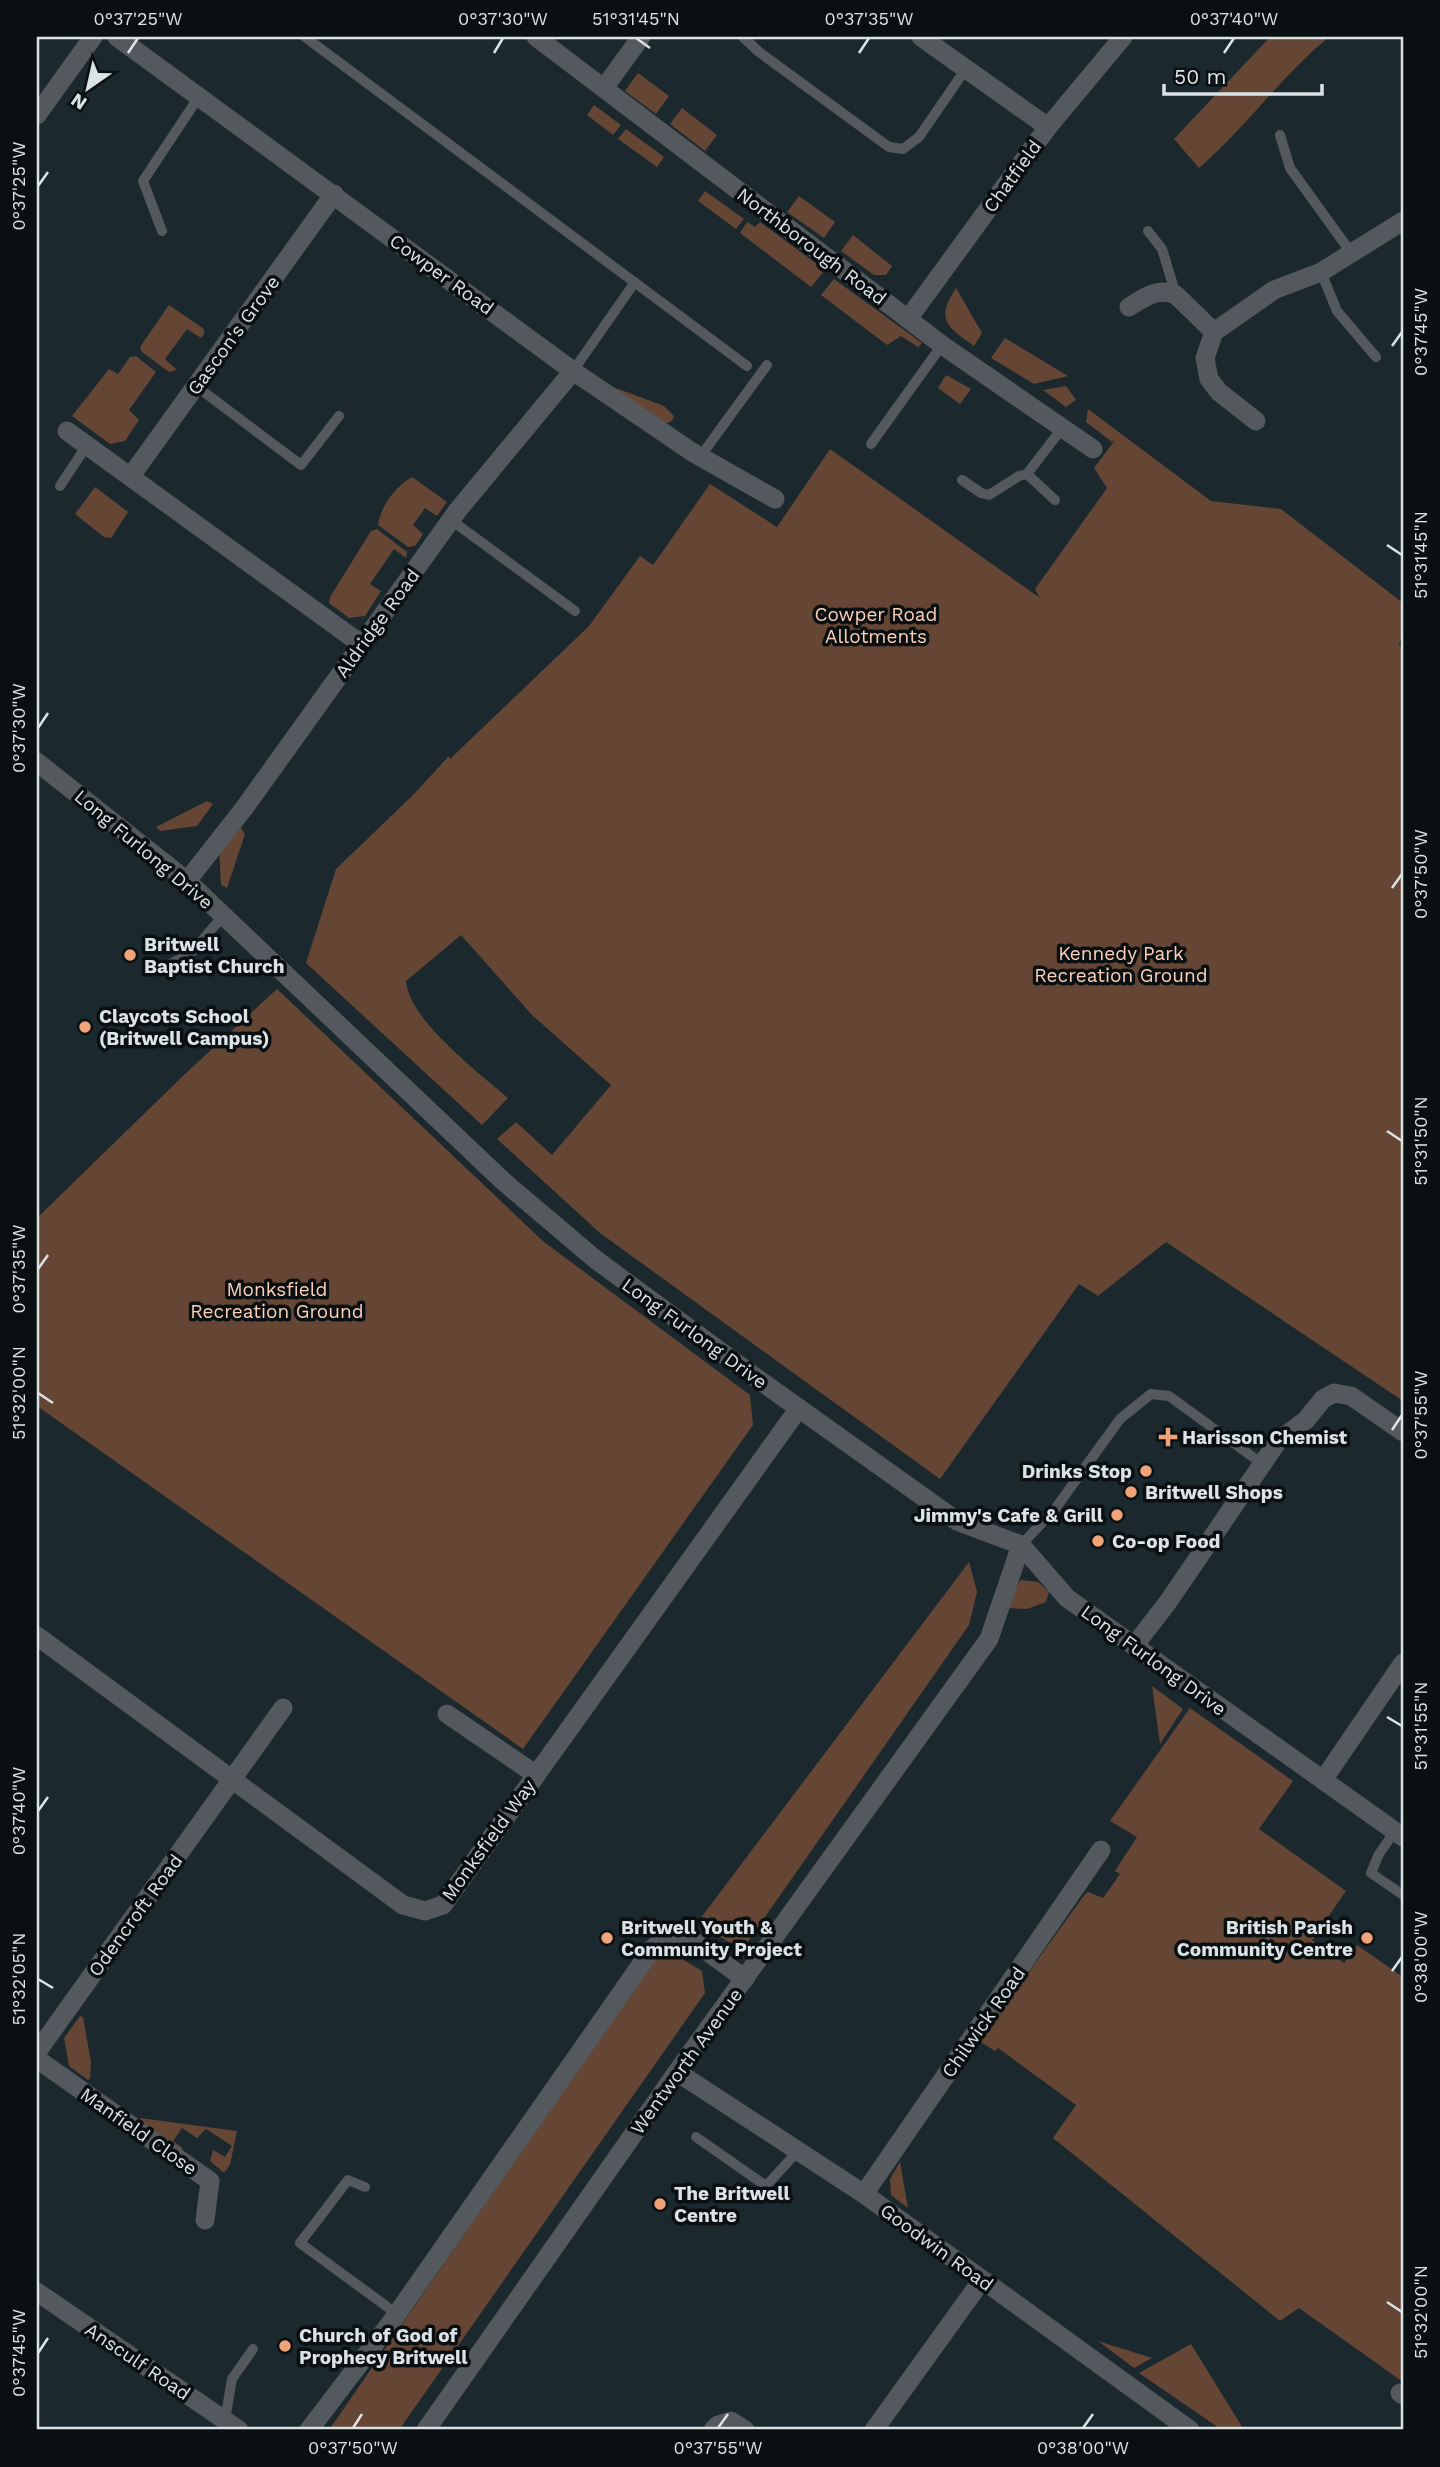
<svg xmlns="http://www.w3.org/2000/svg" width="1440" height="2467" font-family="'Work Sans',sans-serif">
	<rect width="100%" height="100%" fill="#1b282e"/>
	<path fill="#654635" d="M1270,37H1329C1281,76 1246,128 1199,168L1174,139Z
		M638,73L669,96L656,114L625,91Z
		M594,105L621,125L613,135L587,115Z
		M682,108L717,135L705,151L670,124Z
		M626,129L664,157L657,167L618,139Z
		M705,191L744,219L736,229L698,201Z
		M799,196L835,222L824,238L787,212Z
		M747,222L755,227L760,222L825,270L811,287L740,233Z
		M853,235L892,266L886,275H874L841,251Z
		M834,279L922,343L918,347L901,336L887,345L821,295Z
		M956,288L982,333L974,346C947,327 935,320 956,288Z
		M169,305L204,329V334L201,338L187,329L165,359L177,370L169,372L142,352L140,347Z
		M1005,338L1068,376L1034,384L991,358Z
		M136,356L156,372L129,410L139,420L125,441L110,444L72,416L109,369L118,374L130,357Z
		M946,375L971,389L960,404L938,388Z
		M1066,386L1076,400L1066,407L1043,390Z
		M613,387L664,406L674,416L672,421L663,425Z
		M1088,409L1211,501L1281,509L1403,603V631L1399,645L1403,649V1401L1166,1242L1098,1296L1079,1284L940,1479L600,1233L497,1139L516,1122L552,1155L611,1085L532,1015L461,935L406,981C409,1020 479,1073 508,1098L482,1125L306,963L336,869L413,795L449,756L450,759L589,626L640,556L653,565L710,484L777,527L830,449L1040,598L1035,589L1107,488L1094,468L1115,440L1112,442L1086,422Z
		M412,477L447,502L437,516L425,508L413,525L423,534L415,546L408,547L378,525C381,505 396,486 412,477Z
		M95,487L128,512L111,538L104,537L75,514Z
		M377,529L407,552L406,558L394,549L370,584L381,591L365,616L349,618L329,603L330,597L371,531Z
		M207,801L213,804L197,826L160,831L156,827Z
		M240,826L245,834L227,888L221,885L219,846Z
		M277,989L544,1242L750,1395L753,1425L523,1749L37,1406V1218L186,1073Z
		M969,1562L977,1592L969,1625L742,1950L697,1923Z
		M1021,1580L1038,1582L1049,1592L1046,1602L1027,1609L1006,1608L1010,1593Z
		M1152,1686L1183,1709L1160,1744Z
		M1190,1708L1293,1781L1259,1829L1346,1891L1312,1940L1344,1963L1357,1945L1403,1977V2382L1299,2308L1280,2321L1053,2138L1076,2105L998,2048L995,2051L979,2041L1085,1894L1088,1892L1103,1898L1120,1874L1115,1871L1137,1837L1110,1821Z
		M677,1956L702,1971L705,1993L399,2430H329L654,1959Z
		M80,2016L83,2017L91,2062L90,2078L88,2080L69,2066L64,2038Z
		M140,2118L237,2131L230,2165L224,2173L210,2161L213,2150L225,2157L232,2146L206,2129L197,2138L182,2128L173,2141L183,2148L181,2150L138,2122Z
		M900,2162L908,2208L891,2195L890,2179Z
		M1098,2341L1152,2358L1134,2368Z
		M1191,2344L1244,2430H1222L1139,2373Z"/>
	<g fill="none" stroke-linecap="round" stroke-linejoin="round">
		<path stroke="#53595c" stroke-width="10" d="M305,37L747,366
			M743,37L759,52L889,147L903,149L919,137L965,70
			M1280,135L1290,168L1352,254
			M162,231L143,181L200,95
			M1148,231L1162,249L1176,295
			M1321,272L1337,311L1376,357
			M573,371L635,282
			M196,386L301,465L339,416
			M871,444L942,345
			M700,457L767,365
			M1027,474L1055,500
			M962,480L981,493L989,495L1019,476L1027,474L1063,427
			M60,486L87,445
			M451,520L575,611
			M167,966L191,953L224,915
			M1021,1545L1055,1509L1120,1419L1151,1394L1169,1396L1261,1463
			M1395,1831L1379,1854L1371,1873L1403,1895
			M696,2137L766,2186L798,2151
			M365,2187L348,2180L300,2243L397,2314
			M225,2420L232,2379L253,2349"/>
		<path stroke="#53595c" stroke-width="19" d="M117,37L573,371L692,452L775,499
			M921,37L1048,127
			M604,88L641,37
			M1129,307C1145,297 1158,287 1176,295L1214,332
			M908,319L942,345L1093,449
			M1256,421L1219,392L1209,379L1205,358L1214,332L1274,290L1321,272L1403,221
			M67,431L361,644
			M131,476L334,194
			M187,881L245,807L458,510L573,371
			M37,1636L403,1905L425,1911L443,1905L799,1408
			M1134,1646L1168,1602L1278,1441L1306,1420L1323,1399L1334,1393L1351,1396L1403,1432
			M447,1714L535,1774
			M1323,1780L1403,1663
			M37,2052L283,1708
			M37,2059L210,2181L205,2220
			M677,2072L864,2194L1190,2430
			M864,2194L1101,1850
			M37,2292L239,2430
			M1400,2393L1403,2395
			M309,2430L392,2321L652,1949L669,1934L685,1935L745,1979
			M426,2430L677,2072L989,1639L1021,1545
			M713,2430L718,2425L731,2421L745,2430
			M874,2430L982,2280"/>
		<path stroke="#53595c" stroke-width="19" d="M536,37L908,319L1048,127L1123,37
			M37,115L93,37
			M37,762L187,881L503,1181L595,1259L755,1377L957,1521L1021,1545L1067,1598L1403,1837"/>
	</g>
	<path fill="none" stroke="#dbe3e7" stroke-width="2.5" d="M636,38L650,48M128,53L138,38M494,53L503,38M859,53L869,38M1224,53L1234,38M38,186L48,172M1392,346L1402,332M1387,545L1402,555M38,728L48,713M1392,888L1402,874M1387,1131L1402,1141M38,1269L48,1255M38,1393L53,1403M1392,1430L1402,1415M1387,1717L1402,1726M38,1811L48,1797M1392,1971L1402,1957M38,1979L53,1988M1387,2302L1402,2312M38,2353L48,2338M353,2428L362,2414M718,2428L728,2414M1083,2428L1093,2414"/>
	<g fill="#f0a378" stroke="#0a1012" stroke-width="2.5">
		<circle cx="130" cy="955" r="7"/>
		<circle cx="85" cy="1027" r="7"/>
		<path d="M1164.5 1426.5h7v7h7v7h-7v7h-7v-7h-7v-7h7z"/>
		<circle cx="1146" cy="1471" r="7"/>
		<circle cx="1131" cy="1492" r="7"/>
		<circle cx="1117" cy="1515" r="7"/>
		<circle cx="1098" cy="1541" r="7"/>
		<circle cx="607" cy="1938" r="7"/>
		<circle cx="1367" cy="1938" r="7"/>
		<circle cx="660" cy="2204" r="7"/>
		<circle cx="285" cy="2346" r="7"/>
	</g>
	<g text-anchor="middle" stroke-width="7" stroke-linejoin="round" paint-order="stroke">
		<g font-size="19" fill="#dbe3e7" stroke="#0a1012">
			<text transform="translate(1012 176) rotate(-54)" y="7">Chatfield</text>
			<text transform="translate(812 246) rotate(37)" y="7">Northborough Road</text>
			<text transform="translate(442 274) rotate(36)" y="7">Cowper Road</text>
			<text transform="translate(233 335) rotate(-54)" y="7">Gascon's Grove</text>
			<text transform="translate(377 623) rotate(-54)" y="7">Aldridge Road</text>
			<text transform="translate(144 849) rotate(40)" y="7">Long Furlong Drive</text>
			<text transform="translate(695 1333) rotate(36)" y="7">Long Furlong Drive</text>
			<text transform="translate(1154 1660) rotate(36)" y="7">Long Furlong Drive</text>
			<text transform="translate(488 1840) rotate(-54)" y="7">Monksfield Way</text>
			<text transform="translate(135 1915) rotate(-54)" y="7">Odencroft Road</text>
			<text transform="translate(983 2022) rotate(-55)" y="7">Chilwick Road</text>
			<text transform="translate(686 2061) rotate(-54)" y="7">Wentworth Avenue</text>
			<text transform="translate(139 2131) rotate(35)" y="7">Manfield Close</text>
			<text transform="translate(937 2247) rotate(36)" y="7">Goodwin Road</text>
			<text transform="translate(138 2361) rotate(34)" y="7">Ansculf Road</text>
		</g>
		<g font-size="19" fill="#fed0b8" stroke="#0a1012">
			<text x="876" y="621">Cowper Road<tspan x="876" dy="22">Allotments</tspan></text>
			<text x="1121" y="960">Kennedy Park<tspan x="1121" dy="22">Recreation Ground</tspan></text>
			<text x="277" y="1296">Monksfield<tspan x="277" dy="22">Recreation Ground</tspan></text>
		</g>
		<g font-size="19" font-weight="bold" fill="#dbe3e7" stroke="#0a1012" text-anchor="start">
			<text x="144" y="951">Britwell<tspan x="144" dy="22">Baptist Church</tspan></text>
			<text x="99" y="1023">Claycots School<tspan x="99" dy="22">(Britwell Campus)</tspan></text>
			<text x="1182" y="1444">Harisson Chemist</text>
			<text x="1132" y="1478" text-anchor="end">Drinks Stop</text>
			<text x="1145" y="1499">Britwell Shops</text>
			<text x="1103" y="1522" text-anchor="end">Jimmy's Cafe &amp; Grill</text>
			<text x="1112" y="1548">Co-op Food</text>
			<text x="621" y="1934">Britwell Youth &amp;<tspan x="621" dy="22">Community Project</tspan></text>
			<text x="1353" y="1934" text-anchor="end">British Parish<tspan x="1353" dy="22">Community Centre</tspan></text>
			<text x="674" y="2200">The Britwell<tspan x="674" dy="22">Centre</tspan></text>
			<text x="299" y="2342">Church of God of<tspan x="299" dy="22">Prophecy Britwell</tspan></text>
		</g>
	</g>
	<rect width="1440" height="2467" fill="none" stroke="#0a1012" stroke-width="77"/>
	<g transform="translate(88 88) rotate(214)" stroke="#0a1012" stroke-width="5" paint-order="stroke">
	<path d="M0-5L12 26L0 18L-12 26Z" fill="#dbe3e7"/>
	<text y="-10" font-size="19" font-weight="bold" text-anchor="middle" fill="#dbe3e7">N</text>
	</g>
	<path d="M1164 84v10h158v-10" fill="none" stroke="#dbe3e7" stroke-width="3.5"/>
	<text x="1174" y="84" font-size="21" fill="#dbe3e7" stroke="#0a1012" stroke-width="5" paint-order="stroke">50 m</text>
	<rect x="38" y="38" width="1364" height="2390" fill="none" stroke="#dbe3e7" stroke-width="2.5"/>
	<g font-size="18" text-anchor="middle" fill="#dbe3e7">
		<text x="138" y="25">0°37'25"W</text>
		<text x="503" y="25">0°37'30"W</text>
		<text x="636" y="25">51°31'45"N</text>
		<text x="869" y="25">0°37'35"W</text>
		<text x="1234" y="25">0°37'40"W</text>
		<text transform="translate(19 186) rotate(-90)" y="6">0°37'25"W</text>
		<text transform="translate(1421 332) rotate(-90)" y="6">0°37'45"W</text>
		<text transform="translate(1421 555) rotate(-90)" y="6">51°31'45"N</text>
		<text transform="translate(19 728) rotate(-90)" y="6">0°37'30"W</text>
		<text transform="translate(1421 874) rotate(-90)" y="6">0°37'50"W</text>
		<text transform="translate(1421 1141) rotate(-90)" y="6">51°31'50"N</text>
		<text transform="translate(19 1269) rotate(-90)" y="6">0°37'35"W</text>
		<text transform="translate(19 1393) rotate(-90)" y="6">51°32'00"N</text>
		<text transform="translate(1421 1415) rotate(-90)" y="6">0°37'55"W</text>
		<text transform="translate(1421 1726) rotate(-90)" y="6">51°31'55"N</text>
		<text transform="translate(19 1811) rotate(-90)" y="6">0°37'40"W</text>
		<text transform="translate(1421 1957) rotate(-90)" y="6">0°38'00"W</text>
		<text transform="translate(19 1979) rotate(-90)" y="6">51°32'05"N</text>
		<text transform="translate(1421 2312) rotate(-90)" y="6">51°32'00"N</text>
		<text transform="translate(19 2353) rotate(-90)" y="6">0°37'45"W</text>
		<text x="353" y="2454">0°37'50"W</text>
		<text x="718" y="2454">0°37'55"W</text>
		<text x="1083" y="2454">0°38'00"W</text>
	</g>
</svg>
